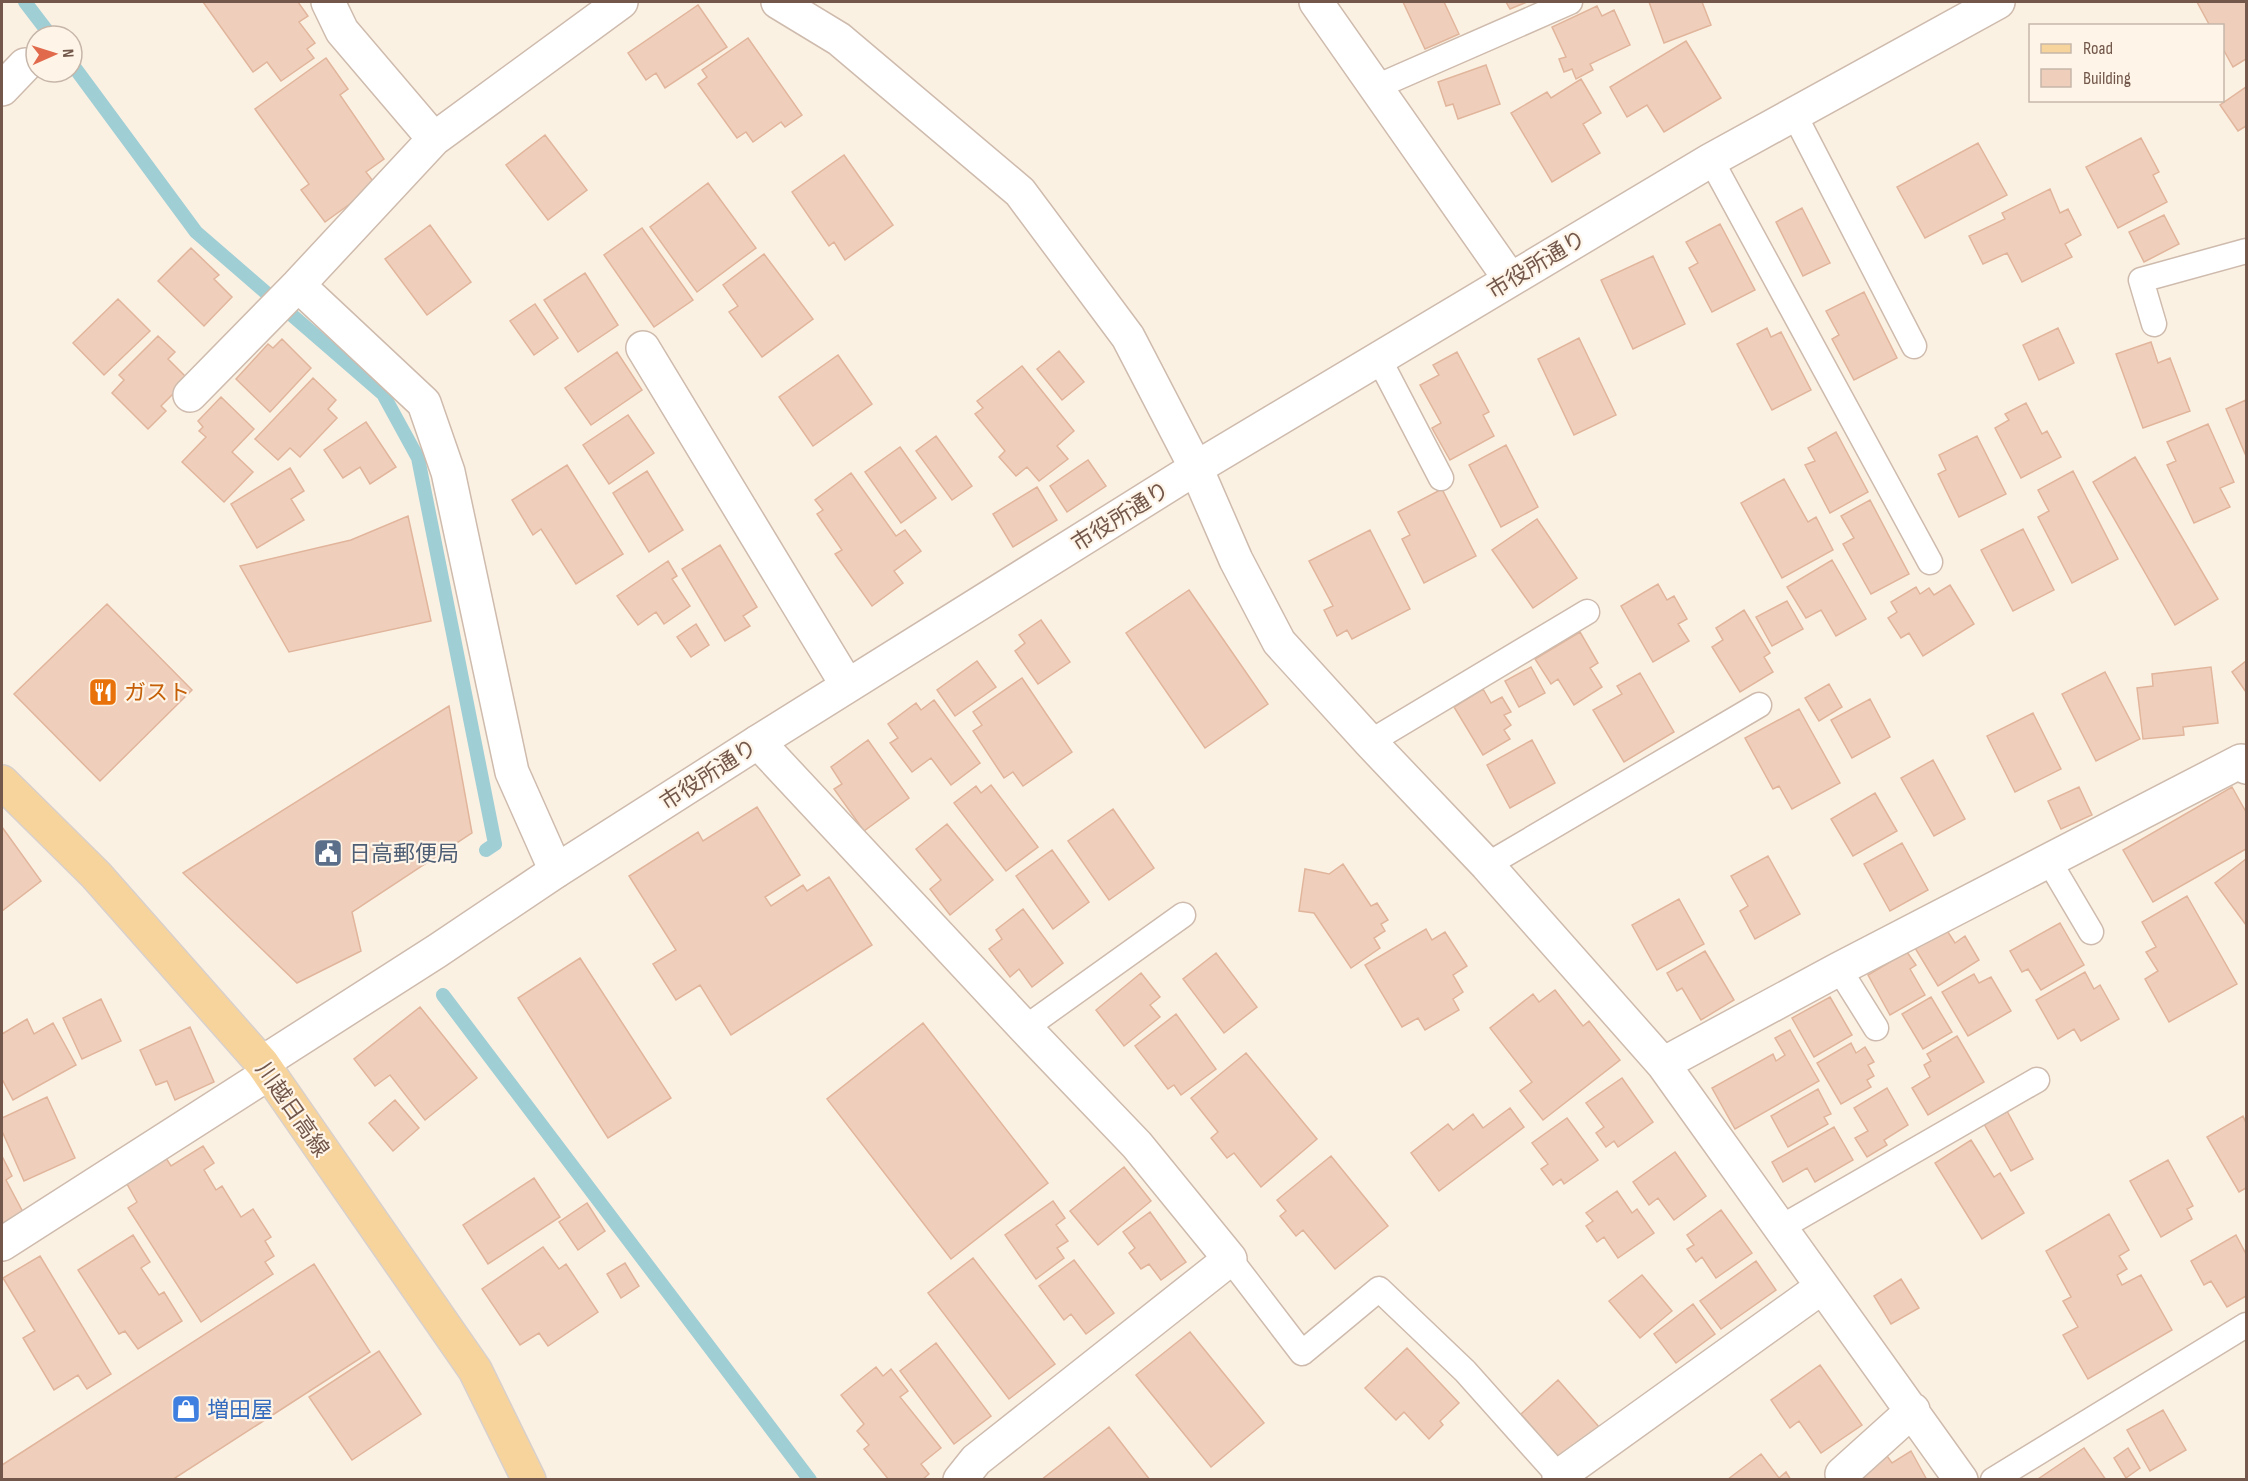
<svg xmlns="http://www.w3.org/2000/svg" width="2248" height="1481" font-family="'Sofia Sans Condensed','Noto Sans JP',sans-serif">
	<rect width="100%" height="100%" fill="#fbf1e3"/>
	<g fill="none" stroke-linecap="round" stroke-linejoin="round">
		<path stroke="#9fced5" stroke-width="14" d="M25,2L51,36
			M72,64L196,232L383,394L418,458L495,844L486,850
			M443,995L810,1480"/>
	</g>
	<path fill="#efcfbb" stroke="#e1b59c" stroke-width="1.5" d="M203,2H298L308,16L299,22L315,43L307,49L314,58L281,81L267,62L253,72Z
		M1403,2H1444L1459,34L1425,49Z
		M1506,2H1527L1510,9Z
		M1649,2H1702L1711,25L1664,43Z
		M2197,2H2246V59L2233,67L2222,47V26H2210Z
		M698,5L727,47L665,88L656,73L646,80L628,53Z
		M1597,6L1602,16L1614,10L1630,45L1590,64L1593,70L1576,79L1572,69L1564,72L1559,59L1566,57L1552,27Z
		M748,38L802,115L785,127L781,122L753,142L746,132L737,138L698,84L707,77L702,70Z
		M1686,41L1721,98L1664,132L1647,105L1627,117L1610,87Z
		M326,58L348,89L340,95L384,159L366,172L376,185L325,222L301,190L309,184L255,109Z
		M1486,65L1500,104L1458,119L1453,104L1446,106L1438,82Z
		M1581,79L1601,113L1583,124L1600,153L1552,182L1511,113L1547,92L1551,98Z
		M2246,87V126L2238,131L2220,105Z
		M545,135L587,190L548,220L506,165Z
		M2141,138L2159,172L2153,175L2167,202L2118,228L2086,167Z
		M1978,143L2007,195L1925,238L1897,187Z
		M844,155L893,225L845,260L834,242L829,246L792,192Z
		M708,183L756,248L697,292L650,227Z
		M2050,189L2060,213L2068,209L2081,235L2065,244L2072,257L2022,282L2007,253L1983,264L1969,236L2005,219L2002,213Z
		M1802,208L1830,263L1803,276L1776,222Z
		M2164,215L2179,244L2144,262L2129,232Z
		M1720,224L1755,290L1712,312L1689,268L1698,263L1686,242Z
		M430,225L471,282L427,315L385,259Z
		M642,228L693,300L654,327L604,255Z
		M191,248L219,275L214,279L232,297L204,326L158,281Z
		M764,254L813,319L762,357L729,312L738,306L723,285Z
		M1653,256L1685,324L1633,349L1601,280Z
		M585,273L618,325L578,352L544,300Z
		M1864,292L1897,358L1854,380L1832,339L1839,335L1826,311Z
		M118,299L150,331L104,375L73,343Z
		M535,304L558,338L534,355L510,321Z
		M1767,328L1771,337L1781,332L1811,390L1772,410L1737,344Z
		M2058,328L2074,363L2039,380L2023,345Z
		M158,336L175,352L168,359L188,379L161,406L166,411L148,429L112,393L124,380L119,375Z
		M1579,338L1616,415L1574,435L1538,359Z
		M282,339L311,368L270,412L236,379L268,344L273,348Z
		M2151,342L2158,363L2170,358L2190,411L2143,428L2116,354Z
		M1059,351L1084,382L1062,400L1037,369Z
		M617,352L642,390L591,425L565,388Z
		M1457,352L1489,412L1483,415L1494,436L1450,460L1432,428L1441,423L1420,385L1439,375L1433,365Z
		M838,355L872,404L813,446L779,397Z
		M1022,366L1074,431L1057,446L1068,459L1039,481L1027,467L1016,476L999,457L1005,451L975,414L983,408L977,401Z
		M313,378L336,400L328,409L337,418L300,457L290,448L278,460L255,439Z
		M221,397L254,429L232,452L253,472L224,502L182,462L206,437L199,431L203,427L198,421Z
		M2246,400V456L2226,409Z
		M2026,403L2042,434L2047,431L2061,457L2021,478L1995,428L2009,420L2005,414Z
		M628,415L654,453L609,484L583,445Z
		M366,422L396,467L370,484L360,467L343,478L324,450Z
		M2208,424L2234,482L2220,488L2230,507L2194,523L2167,465L2176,461L2167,442Z
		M1836,432L1868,492L1830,513L1805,465L1815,461L1808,448Z
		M936,436L972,486L952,500L916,451Z
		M1977,436L2006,494L1959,517L1938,474L1946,470L1939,455Z
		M1506,445L1538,507L1501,527L1469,465Z
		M900,447L936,498L901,523L865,472Z
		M2135,457L2218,599L2175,625L2093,482Z
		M1088,460L1106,486L1067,512L1050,486Z
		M567,465L623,554L576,584L541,529L533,535L512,500Z
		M290,468L304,491L291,499L304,520L257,548L231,504Z
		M647,471L683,530L649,552L613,493Z
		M2073,471L2118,559L2072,583L2038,517L2049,511L2038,490Z
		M851,473L896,536L905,530L921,551L894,571L903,583L872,606L835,554L842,550L817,514L823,510L815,500Z
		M1784,479L1808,522L1816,517L1833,550L1782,578L1741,503Z
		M1037,487L1057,520L1013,547L993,514Z
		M1442,489L1476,556L1424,583L1402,539L1410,535L1398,512Z
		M1870,500L1909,574L1871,594L1843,544L1854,538L1841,516Z
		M408,516L431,621L289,652L240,566L351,540Z
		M1537,519L1577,578L1533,608L1492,550Z
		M2023,529L2054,590L2013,611L1981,550Z
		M1370,530L1410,609L1352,639L1347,630L1337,636L1324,610L1333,606L1309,561Z
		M720,545L757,607L743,616L750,626L725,641L682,569Z
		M1832,560L1866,619L1836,636L1821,610L1806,618L1787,587Z
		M668,561L677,576L672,579L690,606L664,624L656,612L638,625L617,596Z
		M1658,584L1667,600L1674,596L1687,619L1678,624L1689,641L1653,662L1621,606Z
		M1950,585L1974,624L1923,656L1909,633L1901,638L1888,618L1897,612L1891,602L1916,587L1920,594L1929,588L1934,595Z
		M1189,590L1268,704L1205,748L1126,633Z
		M1787,601L1803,629L1772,646L1756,617Z
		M107,604L192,690L100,781L14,694Z
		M1744,610L1770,653L1764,657L1773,672L1740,692L1712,647L1723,640L1716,628Z
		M1041,620L1070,662L1038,684L1015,651L1025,643L1019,635Z
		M696,624L709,645L691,657L677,637Z
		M1580,632L1598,663L1590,668L1602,687L1574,705L1558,679L1551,684L1535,659Z
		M977,661L996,687L955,716L937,690Z
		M2246,661V692L2232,672Z
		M1531,667L1545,693L1519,707L1505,681Z
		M2211,667L2218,723L2183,727L2184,735L2143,739L2137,688L2153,686L2152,674Z
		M2105,672L2140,739L2096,761L2062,694Z
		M1640,673L1674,732L1624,762L1593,710L1622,694L1617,686Z
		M1022,678L1072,752L1023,786L1013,772L1004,778L973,731L982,725L973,712Z
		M1829,684L1842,707L1819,721L1805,698Z
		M1483,689L1491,703L1502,697L1511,712L1504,715L1511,725L1504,730L1510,739L1483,755L1454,707Z
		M1870,699L1890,737L1852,758L1831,720Z
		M934,700L980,763L951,785L931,758L912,772L890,743L898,738L888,724L916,703L921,710Z
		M449,706L472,833L352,912L361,951L297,983L183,873Z
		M1799,709L1840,783L1792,809L1779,786L1773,789L1745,738Z
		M2033,713L2061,769L2015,792L1987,736Z
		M868,740L909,798L864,831L834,789L842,784L831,767Z
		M1532,740L1555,783L1510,808L1487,765Z
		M1933,760L1965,819L1934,836L1901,778Z
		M991,785L1038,847L1006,871L954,803L976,786L981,793Z
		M2079,787L2092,815L2061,829L2048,801Z
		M2232,787L2246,812V849L2153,902L2123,850Z
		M1875,793L1897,831L1853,856L1831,819Z
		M757,807L800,875L765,897L771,906L803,885L807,891L829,877L872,945L731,1035L700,985L676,1000L653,964L676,950L629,876L698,832L703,841Z
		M1113,809L1154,868L1109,900L1068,841Z
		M947,824L993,880L950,915L930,889L941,880L916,849Z
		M2,827L41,881L2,911Z
		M1902,843L1928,890L1890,911L1864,864Z
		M1052,850L1089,902L1053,929L1016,876Z
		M1768,856L1800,914L1755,939L1740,911L1748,906L1731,876Z
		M2246,859V925L2215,883Z
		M1343,864L1371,906L1377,903L1388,920L1381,924L1385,931L1374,938L1380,948L1351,968L1314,913L1299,911L1305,869L1329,874Z
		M2187,896L2237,984L2169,1022L2145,979L2158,971L2146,952L2156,947L2142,922Z
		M1679,899L1704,944L1657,970L1632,925Z
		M1023,909L1063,963L1032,987L1019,969L1010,977L989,949L1002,939L996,930Z
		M2060,923L2084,965L2041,990L2028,969L2022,972L2010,951Z
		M1426,929L1432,940L1445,932L1467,966L1453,975L1463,992L1453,999L1459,1010L1425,1030L1418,1018L1402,1027L1365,965Z
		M1946,929L1955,943L1965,936L1979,960L1938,986L1915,948Z
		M1705,951L1734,1000L1701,1020L1682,988L1677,991L1667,973Z
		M1907,952L1916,965L1910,969L1925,995L1890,1015L1868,975Z
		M1216,953L1257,1007L1224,1033L1183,979Z
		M580,958L671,1098L608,1138L518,998Z
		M2085,972L2094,989L2100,985L2119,1019L2081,1041L2074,1029L2058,1039L2036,1000Z
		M1141,973L1160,997L1150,1005L1160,1017L1124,1046L1096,1010Z
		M1974,974L1979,983L1991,977L2011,1011L1968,1036L1942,992Z
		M1555,990L1583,1026L1589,1021L1620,1060L1543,1120L1520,1091L1532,1082L1490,1028L1533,994L1539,1002Z
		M1830,997L1852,1035L1814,1057L1792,1018Z
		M1931,997L1952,1032L1923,1049L1902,1014Z
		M101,999L121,1041L82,1059L63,1018Z
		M420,1007L477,1078L425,1120L390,1075L375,1086L354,1059Z
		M1176,1014L1216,1069L1181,1095L1174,1085L1168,1089L1135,1046Z
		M27,1019L34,1034L53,1023L76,1065L13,1100L2,1079V1034Z
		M923,1023L1048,1183L951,1259L827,1099Z
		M190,1027L214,1082L175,1100L167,1081L156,1085L140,1050Z
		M1790,1030L1819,1081L1735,1129L1712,1088L1773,1054L1776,1061L1785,1055L1775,1038Z
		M1957,1036L1984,1082L1928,1115L1912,1088L1930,1077L1924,1065L1931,1061L1927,1054Z
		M1851,1043L1856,1053L1865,1047L1874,1062L1868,1065L1874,1076L1867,1080L1871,1087L1841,1104L1817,1063Z
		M1246,1053L1317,1139L1261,1187L1234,1153L1227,1158L1211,1138L1218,1132L1191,1098Z
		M1622,1078L1653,1122L1618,1147L1614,1141L1606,1147L1596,1133L1604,1127L1586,1103Z
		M1887,1088L1908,1125L1884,1140L1887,1145L1867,1157L1855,1138L1868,1131L1854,1108Z
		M1818,1089L1831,1114L1824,1117L1828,1124L1788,1147L1771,1116Z
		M47,1097L75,1158L24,1181L2,1131V1118Z
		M395,1100L419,1128L393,1151L369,1123Z
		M1510,1108L1524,1127L1439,1191L1411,1153L1448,1124L1453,1130L1473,1114L1483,1128Z
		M2007,1111L2033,1159L2011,1171L1984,1124Z
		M2243,1116L2246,1123V1188L2239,1192L2207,1137Z
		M1567,1118L1598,1160L1564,1184L1561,1179L1553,1185L1541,1169L1548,1164L1532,1143Z
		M1834,1127L1853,1160L1815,1182L1807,1168L1783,1182L1772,1162Z
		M1971,1140L1994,1177L2000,1173L2024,1213L1982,1239L1935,1163Z
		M203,1146L214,1163L204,1170L216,1190L222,1186L241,1217L253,1209L271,1237L265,1241L274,1256L265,1262L273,1274L201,1322L128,1208L137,1202L127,1184L166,1158L171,1166Z
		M1675,1152L1706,1196L1674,1220L1658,1198L1649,1205L1633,1182Z
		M2,1156L12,1176L6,1180L24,1214L2,1225Z
		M1331,1156L1388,1226L1335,1269L1303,1230L1296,1236L1280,1216L1286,1211L1277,1200Z
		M2168,1160L2193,1206L2187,1209L2192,1219L2161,1237L2130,1181Z
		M1124,1167L1151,1201L1098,1245L1070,1211Z
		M534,1178L560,1217L488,1264L463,1225Z
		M1617,1191L1632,1213L1637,1209L1654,1233L1618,1258L1604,1237L1597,1242L1586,1226L1593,1221L1586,1213Z
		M1053,1201L1065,1218L1056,1225L1068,1241L1057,1248L1064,1258L1036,1279L1005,1235Z
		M587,1203L605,1231L578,1250L559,1222Z
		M1721,1210L1752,1253L1716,1278L1702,1257L1696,1262L1687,1249L1694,1245L1687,1235Z
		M1150,1212L1186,1262L1161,1280L1149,1264L1141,1269L1129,1253L1135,1248L1123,1232Z
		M2109,1214L2129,1250L2119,1256L2127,1269L2117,1275L2122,1285L2141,1275L2172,1330L2088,1379L2063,1335L2078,1327L2063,1301L2071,1297L2046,1251Z
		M133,1235L150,1262L141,1268L159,1295L164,1292L182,1321L138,1349L125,1331L119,1334L78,1270Z
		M2236,1235L2246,1254V1296L2227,1307L2211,1281L2204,1285L2191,1261Z
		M543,1247L559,1269L566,1264L598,1312L548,1346L539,1333L520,1345L482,1289Z
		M40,1256L111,1374L87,1389L78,1375L54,1390L23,1338L35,1331L3,1278Z
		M973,1258L1055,1364L1009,1399L928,1293Z
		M1074,1260L1114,1313L1086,1334L1071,1314L1064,1320L1039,1286Z
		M1756,1261L1776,1290L1721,1329L1700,1301Z
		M625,1263L639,1286L621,1298L607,1274Z
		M314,1264L370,1352L172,1480H2V1465Z
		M1642,1275L1672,1311L1640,1338L1609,1301Z
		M1901,1279L1919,1308L1891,1324L1874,1296Z
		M1693,1304L1715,1334L1676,1363L1654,1334Z
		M1190,1332L1264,1423L1211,1467L1136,1375Z
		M936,1343L991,1416L954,1444L900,1371Z
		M1407,1348L1459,1403L1440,1421L1443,1425L1429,1439L1404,1412L1396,1420L1365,1388Z
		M379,1351L421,1414L352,1460L309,1397Z
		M1820,1365L1862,1425L1821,1453L1799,1421L1790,1428L1771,1400Z
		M876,1367L883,1376L891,1369L908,1391L900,1397L941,1448L921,1464L929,1474L922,1480H889L864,1449L869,1445L857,1431L864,1424L841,1395Z
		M1558,1380L1600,1428L1562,1462L1521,1414Z
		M2163,1410L2186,1450L2150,1471L2127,1430Z
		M1109,1427L1150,1480H1041Z
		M2084,1448L2106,1480L2038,1479Z
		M2128,1448L2140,1468L2126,1478L2114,1458Z
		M1911,1451L1927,1480H1855L1885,1453L1892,1463Z
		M1761,1454L1779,1478L1786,1472L1791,1480H1727Z"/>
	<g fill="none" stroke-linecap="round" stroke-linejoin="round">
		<g stroke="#cebbad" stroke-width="27">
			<path id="service" d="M1376,87L1570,2
				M1794,114L1914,346
				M1711,160L1930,562
				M2154,324L2141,280L2246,251
				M1379,359L1441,478
				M1370,742L1587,612
				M2049,861L2091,932
				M1487,865L1759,705
				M1839,969L1876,1028
				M1025,1028L1183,915
				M1780,1228L2037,1080
				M1230,1259L1302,1353L1379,1289L1465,1371L1559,1476
				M1993,1480L2246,1325"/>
		</g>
		<g stroke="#cebbad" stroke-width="36">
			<path id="minor" d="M328,2L342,31L434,139
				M1316,2L1510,279
				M2,89L25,65
				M298,285L424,403L448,472L512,772L556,871
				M643,348L847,685
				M190,395L298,285L434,139L621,2
				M1196,468L1236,560L1279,642L1370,742L1487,865L1663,1064L1961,1480
				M758,742L1025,1028L1137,1145L1230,1259L976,1460L960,1480
				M1663,1064L1839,969L2241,761L2246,767
				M2,1244L269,1073
				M1842,1474L1913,1410
				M1561,1480L1559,1476L1822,1287"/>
		</g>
		<g stroke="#cebbad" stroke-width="36">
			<path id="tertiary" d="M778,2L839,39L1020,192L1128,337L1196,468
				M262,1063L437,951L556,871L758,742L1196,468L1711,160L1998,2"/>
		</g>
		<g stroke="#d8d0cc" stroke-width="36">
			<path id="primary" d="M2,782L96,875L262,1063L475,1370L529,1480"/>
		</g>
		<use href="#service" stroke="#fff" stroke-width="24"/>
		<use href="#minor" stroke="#fff" stroke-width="33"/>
		<use href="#tertiary" stroke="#fff" stroke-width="33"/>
		<use href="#primary" stroke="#f8d49d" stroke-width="33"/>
	</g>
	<defs>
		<g id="restaurant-square" transform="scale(1.5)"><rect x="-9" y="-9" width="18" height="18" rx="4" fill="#e8710a" stroke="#fef5e8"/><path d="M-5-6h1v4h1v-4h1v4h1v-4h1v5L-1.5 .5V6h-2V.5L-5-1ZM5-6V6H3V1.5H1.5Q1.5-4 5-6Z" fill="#fff"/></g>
		<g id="civic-square" transform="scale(1.5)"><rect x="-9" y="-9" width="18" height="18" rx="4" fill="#5c6f8a" stroke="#fef5e8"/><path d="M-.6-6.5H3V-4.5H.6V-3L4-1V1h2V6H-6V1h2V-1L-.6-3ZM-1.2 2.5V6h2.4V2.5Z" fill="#fff"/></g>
		<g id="shop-square" transform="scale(1.5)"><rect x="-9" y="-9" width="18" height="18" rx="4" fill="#3f7fe0" stroke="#fef5e8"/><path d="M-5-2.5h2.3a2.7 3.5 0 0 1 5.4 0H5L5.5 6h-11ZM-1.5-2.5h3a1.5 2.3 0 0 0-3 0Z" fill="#fff"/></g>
	</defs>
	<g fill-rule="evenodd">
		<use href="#restaurant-square" x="103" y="692"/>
		<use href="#civic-square" x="328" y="853"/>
		<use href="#shop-square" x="186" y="1409"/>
	</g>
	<g text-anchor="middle" stroke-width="4.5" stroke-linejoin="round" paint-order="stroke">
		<g font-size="22" fill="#72574a" stroke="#fef5e8">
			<text transform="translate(1536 264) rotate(-31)" y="8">市役所通り</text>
			<text transform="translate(1120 516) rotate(-32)" y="8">市役所通り</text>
			<text transform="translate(708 774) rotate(-33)" y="8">市役所通り</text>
			<text transform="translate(293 1109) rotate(55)" y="8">川越日高線</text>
		</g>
		<g font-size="22" fill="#c56008" stroke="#fef5e8" text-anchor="start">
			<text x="124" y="700">ガスト</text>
		</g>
		<g font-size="22" fill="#4e5e75" stroke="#fef5e8" text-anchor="start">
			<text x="349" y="861">日高郵便局</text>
		</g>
		<g font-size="22" fill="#366cbe" stroke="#fef5e8" text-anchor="start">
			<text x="207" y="1417">増田屋</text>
		</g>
	</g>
	<rect width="2248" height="1481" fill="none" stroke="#72574a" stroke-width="6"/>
	<rect x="2029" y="24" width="195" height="78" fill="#fef5e8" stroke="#c6b6a9" stroke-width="1.5"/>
	<rect x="2041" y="44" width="30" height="9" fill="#f8d49d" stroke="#c6b6a9" stroke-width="1.5"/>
	<text x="2083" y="54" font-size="18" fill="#72574a">Road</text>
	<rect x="2041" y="69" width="30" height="18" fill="#efcfbb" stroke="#c6b6a9" stroke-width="1.5"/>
	<text x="2083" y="84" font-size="18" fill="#72574a">Building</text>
	<g transform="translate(54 54) rotate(87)"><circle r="28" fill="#fef5e8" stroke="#c6b6a9" stroke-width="1.5"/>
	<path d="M0-4.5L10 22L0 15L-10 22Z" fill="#e16a4c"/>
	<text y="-9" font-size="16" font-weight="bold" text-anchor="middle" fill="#72574a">N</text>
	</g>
</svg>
